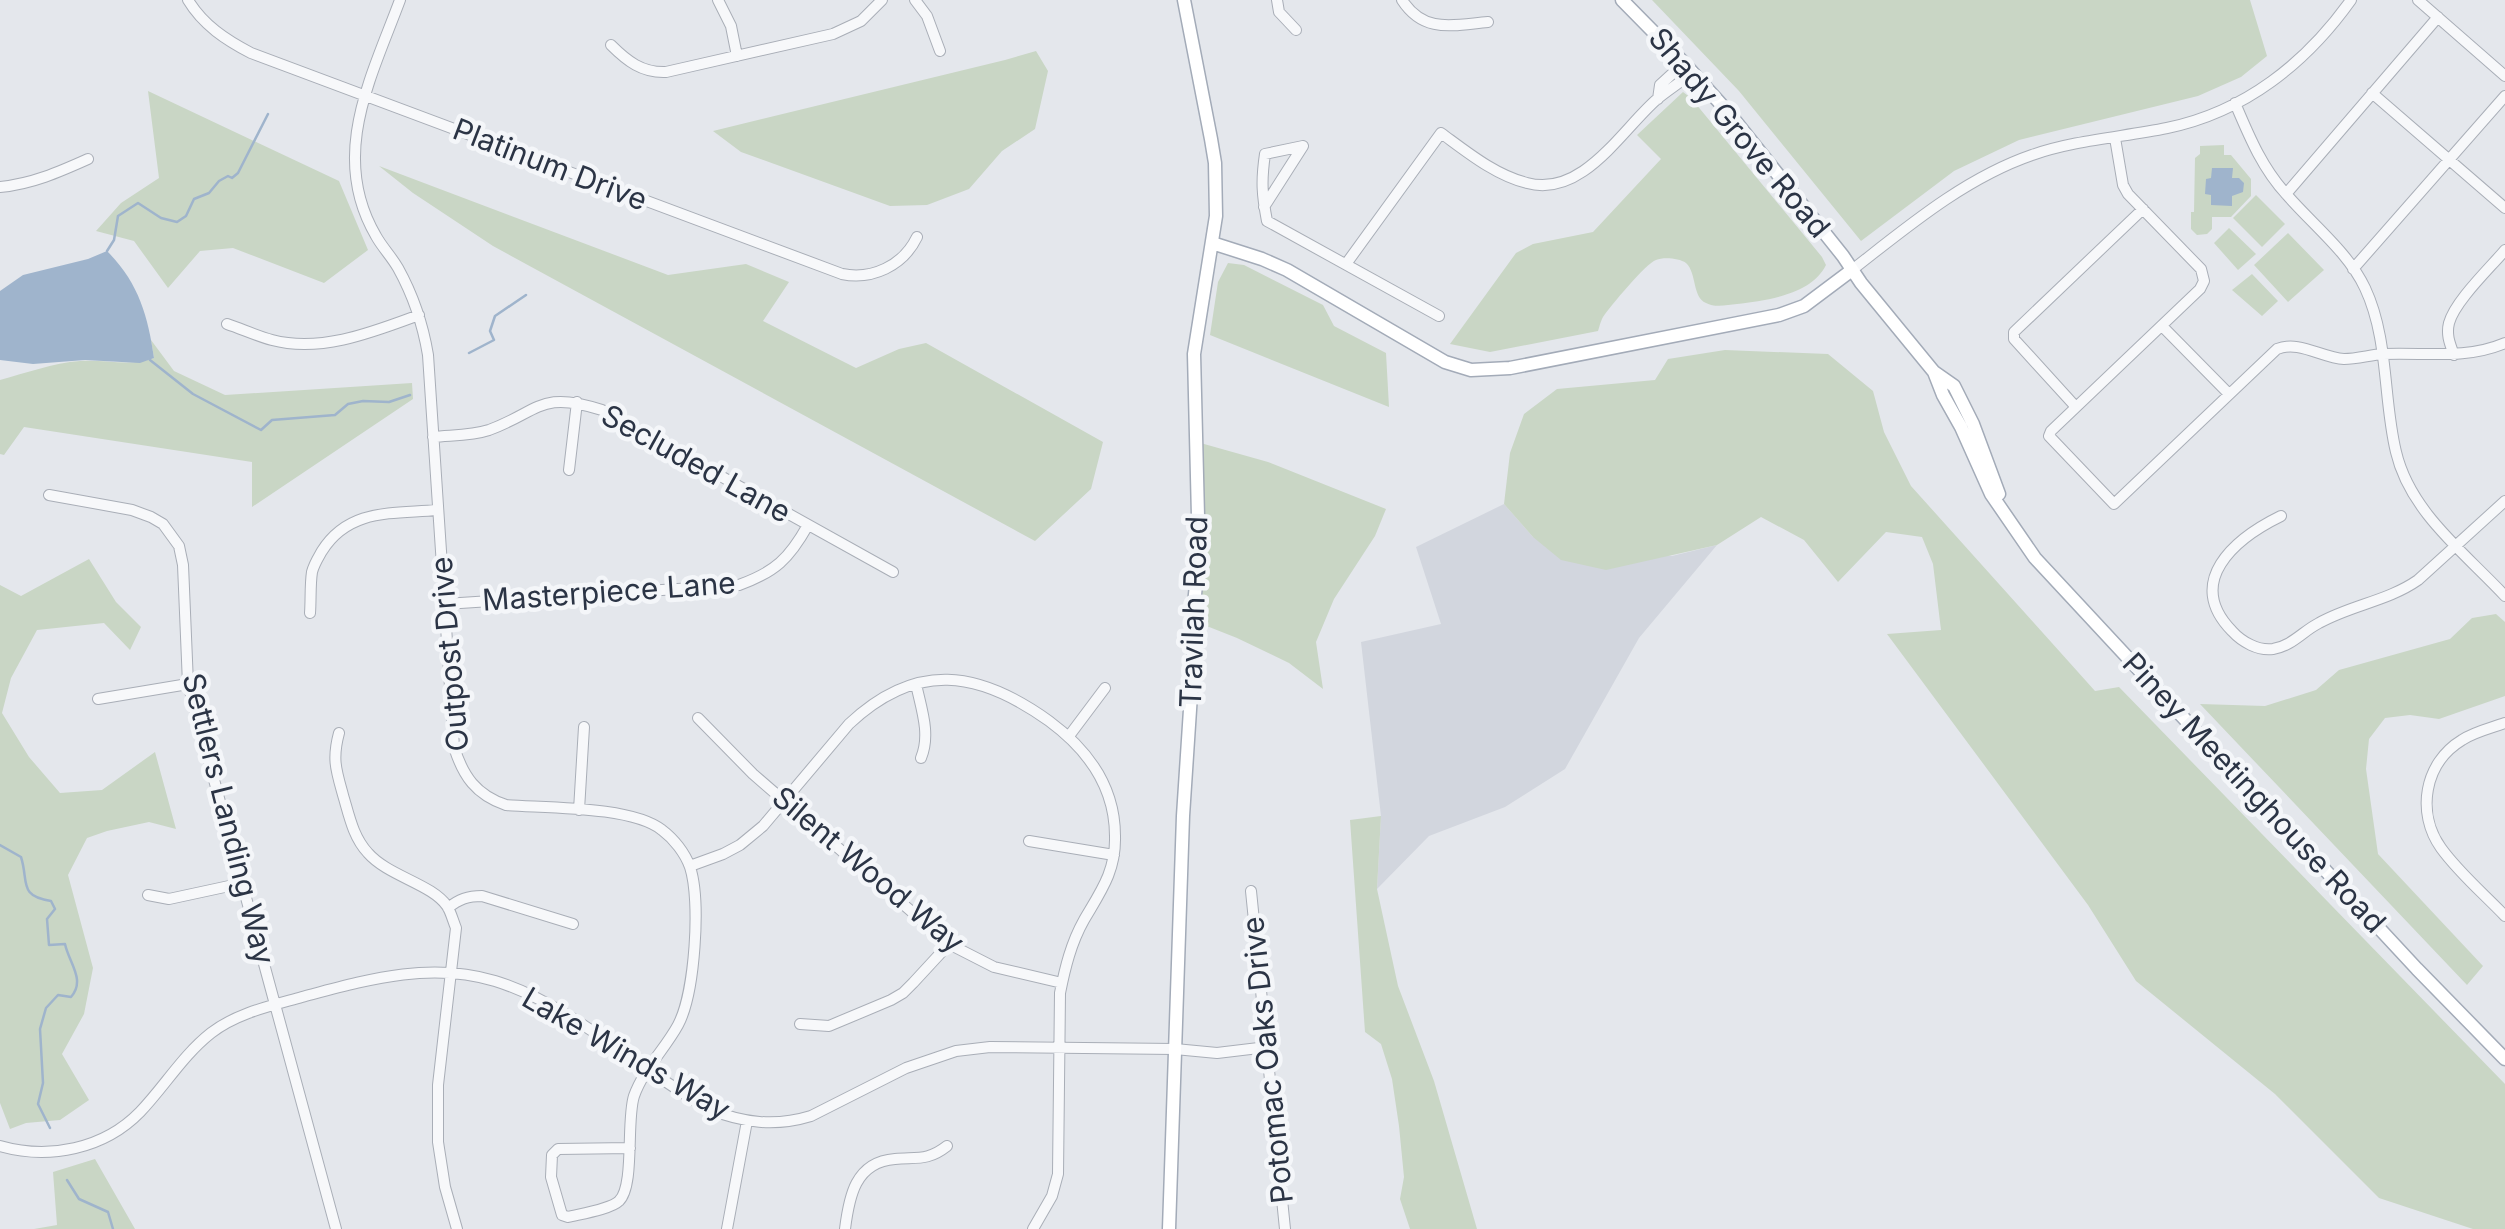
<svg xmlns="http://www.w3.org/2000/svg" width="2505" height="1229" font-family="Inter,sans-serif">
	<rect width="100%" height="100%" fill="#e4e7ec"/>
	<path fill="#d2d6de" d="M1504,504L1533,537L1672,556L1717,545L1639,638L1565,769L1505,807L1429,836L1377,889L1381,816L1361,642L1441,624L1416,547Z"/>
	<path fill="#c9d6c5" d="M1652,0H2250L2267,56L2241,77L2198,96L2019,140L1954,171L1861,241L1739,91Z
		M1036,51L1048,71L1035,129L1002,151L969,189L927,205L890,206L741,152L713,131L1005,60Z
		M148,91L339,181L368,250L324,283L233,248L200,251L168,288L134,241L96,231L121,203L159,178Z
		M1683,92L1691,98L1822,257L1826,265C1811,295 1767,300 1737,304C1727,305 1715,308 1706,303C1692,297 1697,273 1686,263C1679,258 1663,257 1656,260C1646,263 1610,307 1603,317C1600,323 1600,325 1598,331L1490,352L1450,344L1516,253L1533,244L1593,232L1661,159L1637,135Z
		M2224,145V155H2231L2251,179V196L2231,217H2212V229L2207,234L2197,235L2191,229V212H2194L2195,158L2200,154V146Z
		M379,166L668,275L746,264L789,282L763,321L856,368L899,349L926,343L1103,442L1091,489L1035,541L493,246L413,193Z
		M2256,195L2285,224L2262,247L2233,218Z
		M2229,228L2256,254L2238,270L2214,243Z
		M2288,233L2324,270L2288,302L2254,265Z
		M1228,263L1244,265L1323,305L1334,326L1386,353L1389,407L1210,335L1218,282Z
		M2252,274L2278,301L2262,316L2232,290Z
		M151,340L174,371L225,395L412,383L413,399L252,507V462L24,427L4,455L0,454V380C26,373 53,363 80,361C105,359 130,367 154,358Z
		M1725,350L1828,354L1873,391L1884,432L1911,486L2095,691L2119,687L2505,1084V1229H2473L2379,1198L2275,1094L2136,981L2088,905L1887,634L1941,630L1933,564L1922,537L1886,532L1838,582L1804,540L1761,517L1717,545L1606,570L1561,560L1533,537L1504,504L1510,453L1524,414L1557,389L1655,380L1668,359Z
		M1197,442L1268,462L1386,509L1375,536L1334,599L1316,642L1323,689L1289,663L1237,638L1194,621Z
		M89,559L116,602L141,627L130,650L104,623L37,630L11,678L2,713L29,757L60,793L102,790L155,752L176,829L149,822L107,831L87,838L68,875L93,968L84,1014L62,1054L89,1100L60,1120L26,1123L10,1129L0,1103V585L21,596Z
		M2496,614L2505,622V696L2439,719L2410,715L2385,718L2369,739L2366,769L2378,854L2483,966L2467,985L2200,704L2265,706L2316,690L2339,670L2450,639L2472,618Z
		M1381,816L1377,889L1398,986L1434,1081L1477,1229H1410L1400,1199L1404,1177L1399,1126L1392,1079L1381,1044L1365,1032L1350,820Z
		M95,1159L135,1229H34L57,1225L53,1172Z"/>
	<path fill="#9fb4cc" d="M2212,168H2233L2232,178H2239L2244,183L2243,192L2232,196V206L2211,205V195L2205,194L2206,179L2211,178Z
		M107,251C138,282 148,315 154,358L140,363L85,360L33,364L0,360V291L23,275L88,259Z"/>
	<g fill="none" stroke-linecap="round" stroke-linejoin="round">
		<path stroke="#9fb4cc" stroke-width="2.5" d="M107,251L114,240L118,216L138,203L161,218L177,222L186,216L194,199L209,193L219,181L228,176L232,178L238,173L268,114
			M469,353L494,340L490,331L495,316L526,295
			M150,360L193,394L261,430L272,420L335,415L348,404L363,401L389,402L410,395
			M0,845L21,857C29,882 18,896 51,901L55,909L47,919L49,945L65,944C69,963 86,980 71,997L58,995L46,1008L40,1029L43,1083L38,1104L50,1128
			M67,1180L79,1199L108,1212L113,1229"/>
		<g stroke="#a9aeb7" stroke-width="12">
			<path id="minor" d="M188,0C203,25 226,40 251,53L842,274C872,280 903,266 917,237
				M400,0C371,78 329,156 376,236C382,247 391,256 398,268C413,295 423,325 428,355L454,747C463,776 476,795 506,805C546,808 632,806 662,830C674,839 685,853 690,867C701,901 695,993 678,1025C665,1049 643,1070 634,1096C626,1120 635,1186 619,1201C611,1209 580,1214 568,1217L562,1215L551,1177L552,1155L558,1149L630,1148
				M718,0L731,26L737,56
				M915,0L927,16L940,51
				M1277,0L1279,12L1296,30
				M1402,0C1424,34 1453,25 1488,22
				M2418,0L2505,76
				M611,45C627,61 642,73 666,72L833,34L861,21L882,0
				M2372,93L2505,208
				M1658,99L1660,85L1684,63
				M2235,103C2249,136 2262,168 2287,195C2313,225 2348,252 2365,288C2389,339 2383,399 2396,452C2410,512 2465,553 2505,596
				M2115,138L2123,185L2128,194L2201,269L2204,281L2200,289L2051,431L2049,436L2114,504L2277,349C2299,340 2322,358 2344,359C2357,359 2370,355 2383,354C2425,352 2465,360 2505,343
				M0,187C32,184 59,172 88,159
				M2286,194L2438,17
				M1264,207L1303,146L1265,154C1261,181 1262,195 1267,221L1439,316
				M1346,264L1441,133C1467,152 1495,175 1527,183C1582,198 1621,131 1656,100C1668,90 1681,82 1693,72
				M2353,269L2505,96
				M1852,270C1907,227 1965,178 2032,155C2075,140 2123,137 2167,128C2245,112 2306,63 2351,0
				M227,324C242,329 257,336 272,340C321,353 373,332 419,315
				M2162,326L2229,394
				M2454,355C2450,344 2446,335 2449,323C2455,301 2490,268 2505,250
				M2075,406L2014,339V332L2143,209
				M433,437C451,435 471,436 489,430C540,411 540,390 602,410L893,572
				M569,470L577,402
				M49,495L132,510L151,517L163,524L179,546L183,565L188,684L336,1229
				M2281,516C2234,539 2184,582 2232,631C2242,642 2258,651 2273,649C2292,646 2303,631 2319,623C2351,605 2388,601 2418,580L2505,501
				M445,604L739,585C775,572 789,559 808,525
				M310,613C311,600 310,585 312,572C314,564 318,558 322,551C349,508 393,514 437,510
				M916,684C921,708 931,734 921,758
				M98,699L188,684
				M698,718L753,774L949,944L994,967L1062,983
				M2505,723C2491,728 2474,732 2462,740C2424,763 2416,813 2441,848C2459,873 2484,894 2505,916
				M339,733C332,759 336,770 343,795C349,815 353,837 368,853C388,876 432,884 447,906C451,912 453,921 456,928L438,1085V1142L445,1187L457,1229
				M1069,736L1105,688
				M579,810L584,727
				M1029,841L1114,855
				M690,866L723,854L740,845L763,826L849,724C916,661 978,670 1049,721C1087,749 1115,786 1115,836C1116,871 1101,891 1084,920C1071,943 1065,968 1060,993L1058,1174L1052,1196L1033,1229
				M1251,891L1285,1229
				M148,895L169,899L243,883
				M448,908C459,899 468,896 482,896L573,924
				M800,1024L829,1026L891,1000L903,993L913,983L949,944
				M0,1146C49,1160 104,1149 140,1112C164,1087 183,1055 211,1033C237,1013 270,1006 302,997C366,980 429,961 495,981C570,1004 640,1070 709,1109C743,1123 775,1127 811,1116L906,1068L956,1051L990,1047L1175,1049L1217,1053L1267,1047
				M727,1229L747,1121
				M845,1229C849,1197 855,1162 895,1159C917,1157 928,1161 947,1146"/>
		</g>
		<g stroke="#a3abb8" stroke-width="15">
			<path id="major" d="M1622,0L1684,63L1728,112L1843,256L1861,283L1934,372L1954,386L1973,424L1999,494
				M1212,243L1262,259L1287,270L1445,362L1471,370L1510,368L1779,315L1804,306L1852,270
				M1934,372L1943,395L1961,427L1991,494L2035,558L2417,969L2505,1059
				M1169,1229L1183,816L1194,649L1193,613L1199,557L1194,354L1216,216L1215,163L1211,139L1184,0"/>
		</g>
		<use href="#minor" stroke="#f7f8fa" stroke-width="10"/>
		<use href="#major" stroke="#fff" stroke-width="12"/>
	</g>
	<g text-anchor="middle" stroke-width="9" stroke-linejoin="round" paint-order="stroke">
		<g font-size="30" fill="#2b3445" stroke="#f4f6f9">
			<text transform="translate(1739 133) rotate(50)" y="10">Shady Grove Road</text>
			<text transform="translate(550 165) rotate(21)" y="10">Platinum Drive</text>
			<text transform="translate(696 464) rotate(29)" y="10">Secluded Lane</text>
			<text transform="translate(609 592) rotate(-4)" y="10">Masterpiece Lane</text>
			<text transform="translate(1194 612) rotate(-88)" y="10">Travilah Road</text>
			<text transform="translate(450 654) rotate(-95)" y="10">Outpost Drive</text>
			<text transform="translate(2254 793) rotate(47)" y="10">Piney Meetinghouse Road</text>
			<text transform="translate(228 819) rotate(76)" y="10">Settlers Landing Way</text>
			<text transform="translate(868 870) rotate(40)" y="10">Silent Wood Way</text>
			<text transform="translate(626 1054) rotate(30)" y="10">Lake Winds Way</text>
			<text transform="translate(1268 1060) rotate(-96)" y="10">Potomac Oaks Drive</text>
		</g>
	</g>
</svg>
